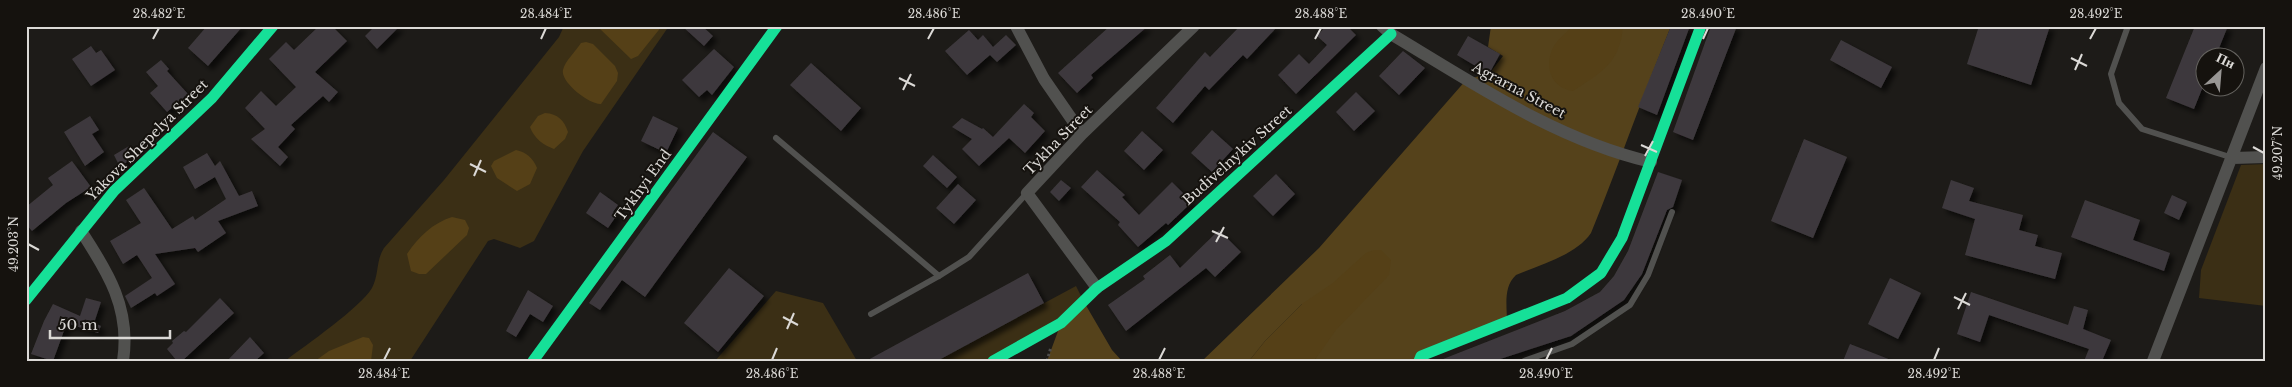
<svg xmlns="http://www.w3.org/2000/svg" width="2292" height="387" font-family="'Libre Baskerville',serif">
	<defs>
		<filter id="shadow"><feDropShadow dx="4.5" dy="4.5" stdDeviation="2.5" flood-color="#0009"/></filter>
	</defs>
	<rect width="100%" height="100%" fill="#1d1b18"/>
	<path fill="#3b2f15" d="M564,26H669L583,151L534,241L520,248L494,239L488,241L410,361H285C306,345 360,308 372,288C379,275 376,260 384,248L444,180L559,37Z
		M2266,164V306L2199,298L2201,270L2241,165Z
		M1076,286L1084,302L993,361H937Z
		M776,291L823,303L857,361H715Z"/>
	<path fill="#55421b" d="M1491,26H1671C1643,95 1619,164 1591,233C1575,256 1541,264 1516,275C1503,287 1507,306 1507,322L1419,361H1314L1319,352L1302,304L1265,341L1249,361H1202L1319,248L1467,79L1489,74L1503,56L1488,47Z
		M1084,302L1112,350L1122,361H1047L1061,323Z"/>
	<path fill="#554017" d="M597,26H662L638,56L631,59Z
		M1572,26H1623C1620,63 1602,72 1573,91C1551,88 1543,66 1554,46C1558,39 1567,33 1572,26Z
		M586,42L593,44L615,66L618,73L617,81L601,104C590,105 560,82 563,70C565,61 576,51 581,43Z
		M545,113C558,114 564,120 568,132L565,139L554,149C543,145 534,138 530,127L538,116Z
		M516,150C526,152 533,158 537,168L530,184L517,191L497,178L491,166L494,161Z
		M452,217L465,220L469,228L467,235L426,274H419L411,271L407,254C418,237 433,223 452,217Z
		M1374,250H1381L1391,260L1389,275L1336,330L1314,361H1249L1265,341L1302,304L1333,283L1366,253Z
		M363,337L369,338L373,345L371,361H315L329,351Z"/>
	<path fill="#3e393d" filter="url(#shadow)" d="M207,26H243L208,66L188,48Z
		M319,26H332L347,41L315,72L338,92L329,102L323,96L291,125L295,129L278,147L288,157L280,166L251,139L265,129L245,108L261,91L276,106L296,87L269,59L286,42L294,50Z
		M375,26H400L377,49L365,36Z
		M682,26H702L713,36L704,46Z
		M1110,26H1148L1091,75L1093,78L1077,93L1058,73Z
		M1240,26H1278L1247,59L1243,55L1209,90L1205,86L1173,123L1156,108L1205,52L1210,57Z
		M1326,26H1347L1356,35L1296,94L1278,75L1299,54L1309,64L1327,45L1317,36Z
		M1671,26H1690L1657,115L1638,107Z
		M1711,26H1737L1693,140L1673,132Z
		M1979,26H2050L2031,85L1967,64Z
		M2195,26H2228L2215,58H2204V84L2194,109L2166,98Z
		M969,30L978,40L983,35L993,47L1006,35L1016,45L997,62L990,55L967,75L945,51Z
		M1468,36L1500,54L1489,74L1457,55Z
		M1841,40L1892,67L1881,88L1830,60Z
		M91,46L96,53L101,50L115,70L91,86L72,59Z
		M714,49L734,67L712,95L707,90L699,97L682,80Z
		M1403,51L1425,68L1399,95L1379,76Z
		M161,60L169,69L167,71L188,94L167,112L150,93L158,86L146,72Z
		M811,63L861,108L841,131L790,85Z
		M1356,92L1375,111L1354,131L1336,112Z
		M1024,104L1034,113L1031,117L1045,131L1025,153L1009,138L979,166L962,149L972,139L952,127L962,118L982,129L983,128L993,137Z
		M90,116L99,130L92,134L104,152L85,166L64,132Z
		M653,116L678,128L666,153L641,141Z
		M1212,130L1233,149L1212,172L1191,153Z
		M1142,131L1163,150L1144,170L1124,151Z
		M713,132L747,157L645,297L622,280L600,310L589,303Z
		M1804,139L1847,157L1813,238L1771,221Z
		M129,146L135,156L120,167L114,155Z
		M207,153L215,166L220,161L239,196L252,191L258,206L218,221L226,233L198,252L195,248L155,254L175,284L157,296L155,293L131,308L125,296L152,278L137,255L123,264L110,241L141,223L126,200L144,188L172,229L193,216L195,220L226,199L215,177L195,189L183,167Z
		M933,155L957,177L947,188L923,166Z
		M72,161L91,187L66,203L32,231L26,224V207L53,185L48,178Z
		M1097,170L1125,195L1122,197L1139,215L1172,182L1192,202L1168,225L1166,223L1138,247L1118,225L1120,222L1081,187Z
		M1658,172L1682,180L1673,207L1667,210L1642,274L1624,300L1571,336L1494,361H1438L1565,311L1600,292L1614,276L1628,251Z
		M1276,174L1295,194L1273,216L1253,196Z
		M1061,180L1071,188L1059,201L1050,192Z
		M1951,180L1974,188L1969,201L2023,215L2019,230L2038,235L2035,246L2062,253L2055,279L1965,255L1975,219L1942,208Z
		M958,184L976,200L954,224L936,208Z
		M600,192L618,205L613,212L617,215L608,228L586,213Z
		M2172,195L2187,202L2179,220L2164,213Z
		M2085,200L2140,220L2133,240L2170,253L2164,271L2071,237Z
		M1219,230L1241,252L1215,277L1206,268L1126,331L1108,305L1145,279L1143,276L1170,255L1180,268Z
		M729,268L764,296L718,352L684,323Z
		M1028,273L1044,303L937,361H866Z
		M1890,278L1921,293L1898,339L1868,324Z
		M528,290L553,306L543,322L530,314L516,337L506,331Z
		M1971,292L2068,325L2074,306L2088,310L2083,329L2111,340L2102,361H2084L2089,349L1989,315L1980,342L1957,334Z
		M86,298L101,302L94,323L101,326L98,333L69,324L67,329L65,328L53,361L31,354L44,321L53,304L80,316Z
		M220,298L234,313L182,361H177L167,349L173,343L172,341L184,331L186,332Z
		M250,337L264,353L255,361H227Z
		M1850,344L1891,360V361H1843Z"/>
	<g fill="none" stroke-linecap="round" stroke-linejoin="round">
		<path stroke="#4e4d4c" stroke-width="3" stroke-dasharray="2.5 2.5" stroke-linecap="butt" d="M1047,361L1051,347"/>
		<path stroke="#51514f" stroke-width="6" d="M2128,26L2111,74L2119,103L2142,129L2233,158
			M776,138L939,276
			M871,314L939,276L969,257L1027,193
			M1524,361L1572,344L1630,305L1648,275L1672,212"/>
		<path stroke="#51514f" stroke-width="12" d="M1016,26L1044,79L1082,134
			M1382,26L1391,34C1473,83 1556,140 1651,162
			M2233,158L2266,157
			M81,231C108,272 131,309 123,361
			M1097,288L1027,193L1082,134L1194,26
			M2153,361L2266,68"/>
		<path stroke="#16e098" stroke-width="11" d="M26,300L114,191L212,98L273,26
			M533,361L777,26
			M993,361L1061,323L1097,288L1166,241L1391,34
			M1419,361L1421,356L1567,298L1601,273L1622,238L1701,26"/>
	</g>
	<path fill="none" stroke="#dbd9d6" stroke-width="2" d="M153,39L159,28M541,39L546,28M928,39L934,28M1315,39L1321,28M1703,39L1708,28M2090,39L2096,28M2071,58L2087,66M2075,70L2082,54M899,78L915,86M903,90L911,74M1641,145L1657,152M2253,147L2264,153M1645,156L1653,141M470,164L486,172M474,176L481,160M1212,231L1228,238M1216,242L1224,227M28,244L39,250M1954,297L1970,305M1958,309L1966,293M783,317L798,325M787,329L794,313M384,360L390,348M772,360L777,348M1159,360L1165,348M1546,360L1552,348M1934,360L1939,348"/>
	<g text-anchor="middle" stroke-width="4" stroke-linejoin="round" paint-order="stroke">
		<g font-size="14" fill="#dbd9d6" stroke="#15120e">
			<text transform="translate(1519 90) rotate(28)" y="5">Agrarna Street</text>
			<text transform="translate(147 140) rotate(-45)" y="5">Yakova Shepelya Street</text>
			<text transform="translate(1058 140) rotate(-46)" y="5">Tykha Street</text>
			<text transform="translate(1237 155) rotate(-42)" y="5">Budivelnykiv Street</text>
			<text transform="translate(643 185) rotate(-54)" y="5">Tykhyi End</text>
		</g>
	</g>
	<rect width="2292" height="387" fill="none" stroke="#15120e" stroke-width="55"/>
	<g transform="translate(2220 72) rotate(26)"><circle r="24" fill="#15120e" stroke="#64625e"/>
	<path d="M0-4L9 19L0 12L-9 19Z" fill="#989694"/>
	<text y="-8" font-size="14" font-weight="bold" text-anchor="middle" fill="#dbd9d6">Пн</text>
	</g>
	<path d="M50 330v8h120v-8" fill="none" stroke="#dbd9d6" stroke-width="2.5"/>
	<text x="58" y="330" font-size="15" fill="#dbd9d6" stroke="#15120e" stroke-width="4" paint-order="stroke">50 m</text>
	<rect x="28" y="28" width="2236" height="332" fill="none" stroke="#dbd9d6" stroke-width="2"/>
	<g font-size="12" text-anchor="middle" fill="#dbd9d6">
		<text x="159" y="18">28.482°E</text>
		<text x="546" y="18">28.484°E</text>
		<text x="934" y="18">28.486°E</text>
		<text x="1321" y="18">28.488°E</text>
		<text x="1708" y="18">28.490°E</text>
		<text x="2096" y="18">28.492°E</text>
		<text transform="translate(2278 153) rotate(-90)" y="4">49.207°N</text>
		<text transform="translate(14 244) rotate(-90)" y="4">49.203°N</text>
		<text x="384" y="378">28.484°E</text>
		<text x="772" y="378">28.486°E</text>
		<text x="1159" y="378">28.488°E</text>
		<text x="1546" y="378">28.490°E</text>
		<text x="1934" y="378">28.492°E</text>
	</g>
</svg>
